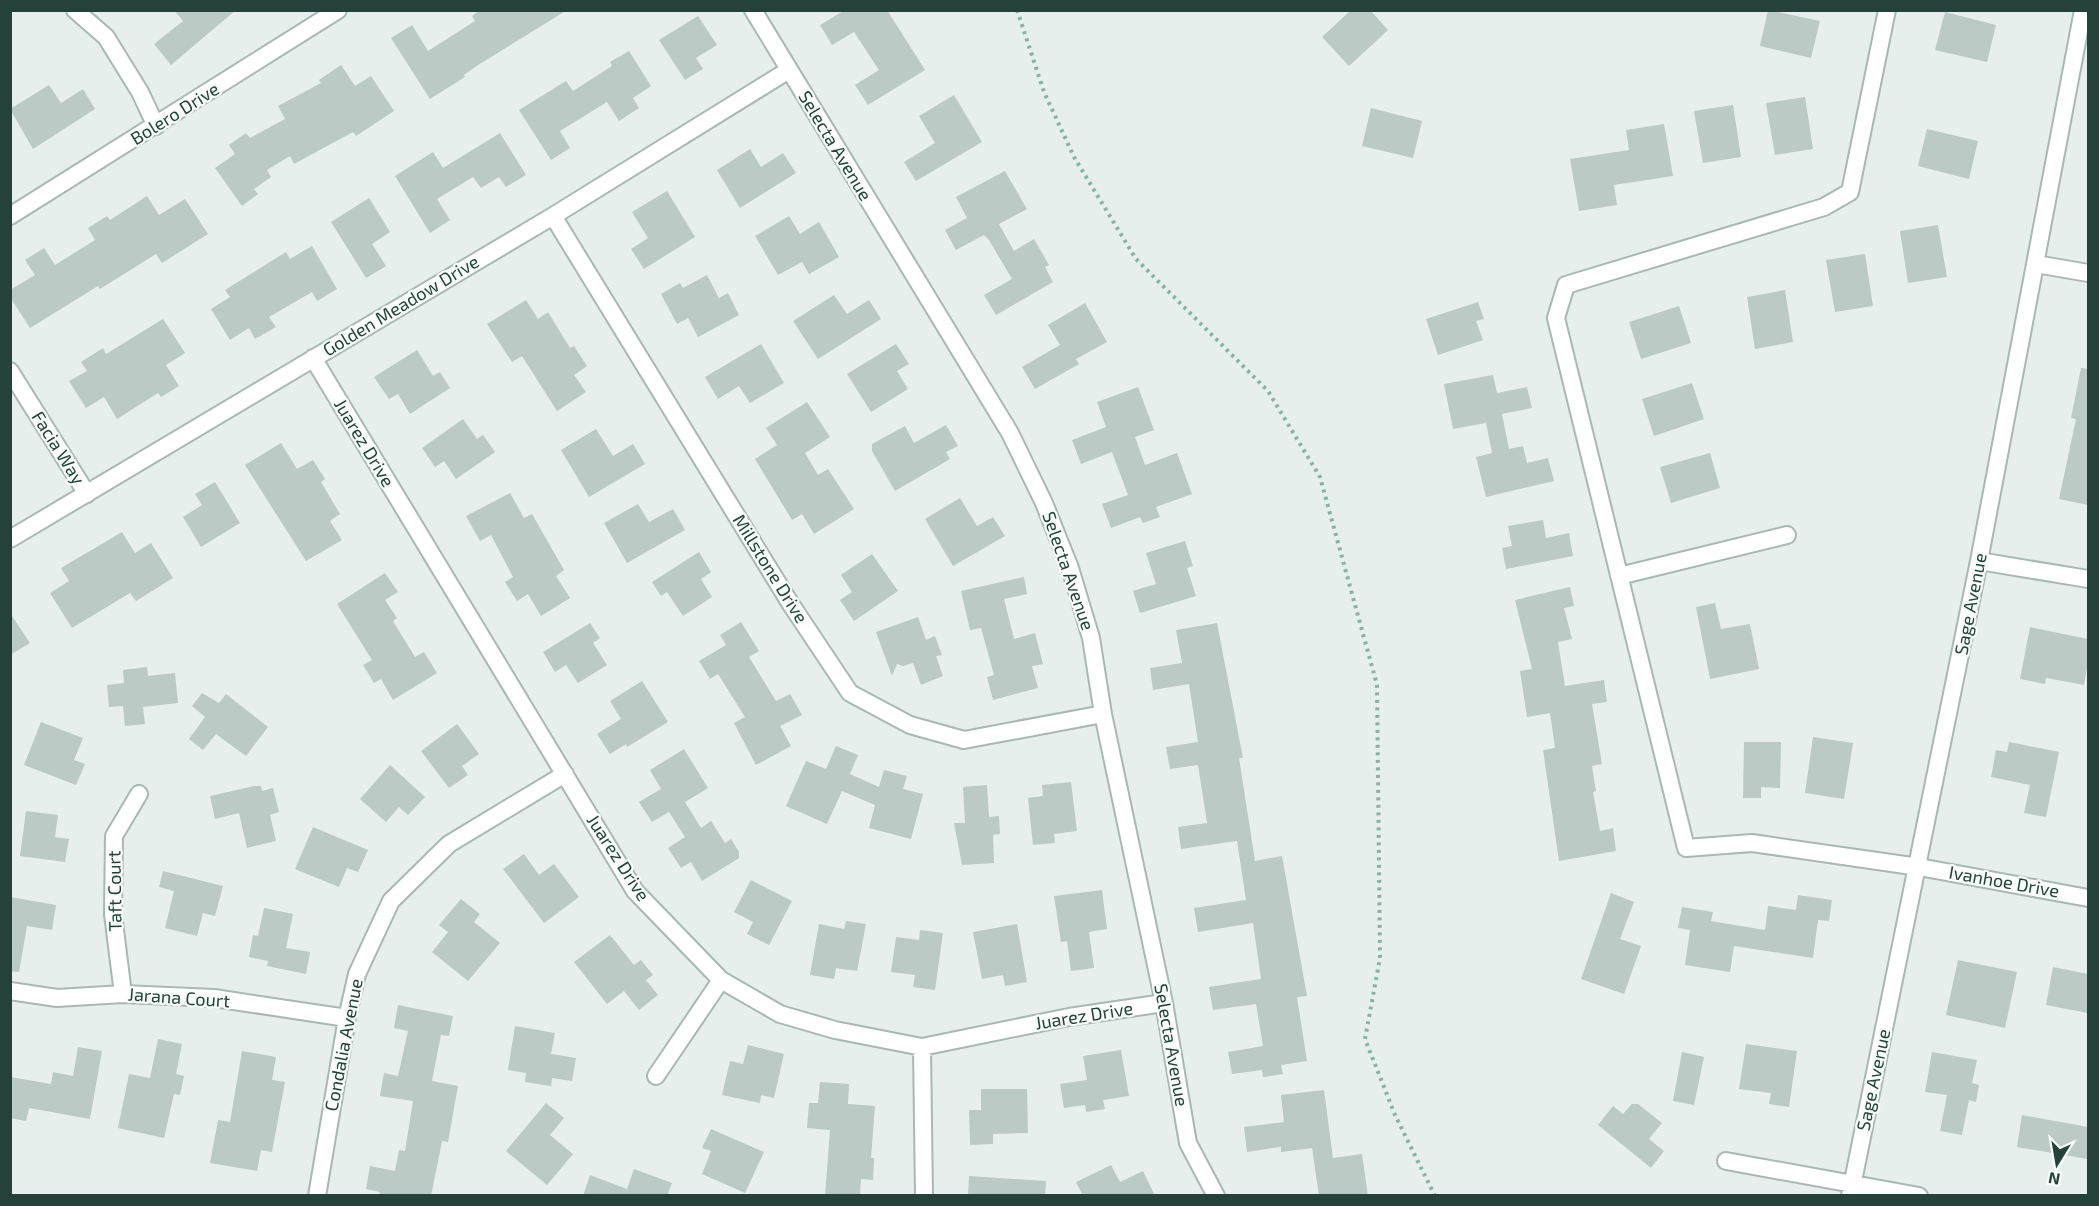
<svg xmlns="http://www.w3.org/2000/svg" width="2099" height="1206" font-family="'Exo 2',sans-serif">
	<rect width="100%" height="100%" fill="#e6efeb"/>
	<path fill="#bbcac4" d="M174,10H236L171,65L154,44L183,21Z
		M480,10H567L475,67L464,75L465,77L430,99L391,38L412,25L428,51L475,21L472,16Z
		M845,10H887L925,70L868,105L855,85L879,70L854,32L832,45L820,25Z
		M1351,10H1370L1388,30L1349,66L1322,37Z
		M1768,10L1820,21L1811,58L1760,46Z
		M1945,12L1996,25L1987,62L1935,50Z
		M698,16L717,45L696,58L703,69L685,80L659,40Z
		M629,51L651,86L633,98L639,108L619,121L607,102L560,131L570,148L551,160L519,110L566,81L573,91L612,66L610,62Z
		M341,65L355,86L371,76L394,111L356,136L353,132L294,164L290,156L267,170L271,177L254,189L258,194L242,206L215,168L235,154L229,145L246,133L250,138L285,119L278,106L321,83L319,80Z
		M49,85L61,103L83,89L95,109L33,149L10,109Z
		M954,95L982,142L916,181L904,162L935,143L919,116Z
		M1805,97L1813,149L1775,155L1766,103Z
		M1733,105L1741,157L1703,163L1694,111Z
		M1371,108L1422,121L1413,158L1362,146Z
		M1664,124L1673,176L1614,185L1617,205L1579,211L1570,159L1629,150L1626,130Z
		M1927,129L1978,141L1969,179L1918,166Z
		M500,133L526,175L506,187L499,177L481,188L473,177L437,199L450,220L430,233L395,176L433,152L443,168Z
		M750,149L761,167L783,153L796,173L740,208L717,170Z
		M1005,171L1027,209L999,224L1014,251L1034,239L1049,265L1045,267L1053,282L996,315L984,295L1012,279L989,240L984,235L956,250L945,230L967,218L956,197Z
		M667,191L695,237L644,269L631,249L648,238L632,212Z
		M147,196L159,215L185,199L208,234L162,263L156,254L100,289L98,286L30,328L10,297V290L35,275L25,260L44,248L55,265L95,240L88,228L107,216L110,220Z
		M369,198L390,232L372,244L386,266L366,278L331,222Z
		M789,216L800,234L819,222L839,257L809,274L802,262L778,275L755,236Z
		M1938,225L1947,277L1908,283L1900,231Z
		M312,246L337,289L317,301L312,292L269,317L276,327L255,339L249,328L230,340L211,309L230,297L225,290L286,252L290,259Z
		M1865,254L1873,306L1835,312L1826,260Z
		M707,275L719,298L728,293L739,315L698,337L688,318L677,324L661,294L680,283L683,288Z
		M1785,290L1793,342L1755,349L1747,297Z
		M834,295L847,314L869,300L881,319L818,359L793,321Z
		M526,300L538,319L548,312L570,348L574,346L587,366L574,375L586,392L557,411L522,356L512,362L487,324Z
		M1478,302L1484,319L1476,321L1483,340L1438,355L1426,319Z
		M1085,303L1107,342L1076,359L1079,364L1035,389L1022,367L1060,345L1048,325Z
		M1679,306L1691,343L1641,359L1629,322Z
		M163,319L185,353L166,365L179,386L161,397L158,393L117,419L104,397L86,408L69,381L87,371L81,362L103,348L106,354Z
		M761,344L784,383L750,403L739,386L718,399L705,377Z
		M896,344L909,364L897,371L908,389L871,412L847,374Z
		M417,350L433,376L440,372L450,388L410,414L398,394L389,399L374,377Z
		M2081,368L2088,369V505L2059,499L2076,419L2071,418Z
		M1493,375L1497,393L1527,387L1532,408L1502,414L1509,449L1523,446L1527,463L1548,458L1554,481L1486,497L1476,457L1492,453L1486,423L1453,429L1444,384Z
		M1692,383L1704,419L1654,436L1642,399Z
		M1138,387L1154,430L1135,437L1145,465L1177,453L1192,494L1156,507L1160,517L1143,523L1140,517L1111,528L1102,504L1128,495L1112,452L1081,464L1072,440L1106,427L1097,402Z
		M807,402L830,437L805,453L818,475L828,469L854,509L814,534L802,514L792,520L755,459L777,445L766,428Z
		M463,419L477,439L483,435L495,452L456,479L444,461L435,467L422,448Z
		M946,425L958,446L946,452L950,459L895,491L872,451V444L905,426L914,443Z
		M596,429L613,456L633,444L645,464L589,497L561,450Z
		M281,443L297,469L313,460L325,479L321,482L340,514L330,521L342,540L306,561L245,465Z
		M1710,453L1720,488L1671,503L1660,467Z
		M215,482L240,523L201,547L183,517L202,505L195,494Z
		M510,493L524,518L532,514L564,570L556,576L570,598L541,616L528,594L517,601L505,582L513,577L491,535L480,541L466,516Z
		M960,498L977,526L993,517L1005,536L953,566L925,519Z
		M638,504L649,522L673,509L685,530L627,563L604,523Z
		M1543,520L1546,538L1569,533L1573,556L1506,569L1502,548L1512,546L1508,526Z
		M122,532L135,553L151,543L173,578L136,601L130,593L72,628L50,593L69,581L61,568Z
		M1185,541L1193,566L1187,568L1196,596L1140,613L1133,591L1156,584L1146,553Z
		M699,552L711,572L701,579L712,597L683,616L667,592L661,596L652,582Z
		M872,554L898,591L854,621L840,600L852,592L841,575Z
		M385,573L398,592L385,600L397,618L393,621L415,657L424,652L437,673L393,700L381,679L374,683L363,665L372,660L337,604Z
		M1024,577L1027,594L1004,599L1014,639L1035,633L1043,664L1032,666L1038,688L993,700L987,677L994,675L981,628L970,630L961,591Z
		M1570,587L1574,606L1564,608L1572,639L1558,642L1565,686L1604,680L1607,702L1592,704L1602,764L1592,766L1596,791L1593,792L1600,831L1613,828L1616,851L1559,861L1543,750L1555,748L1550,713L1527,717L1520,671L1532,669L1515,600Z
		M1715,603L1721,629L1750,624L1759,669L1710,679L1696,607Z
		M10,613L30,643L10,655Z
		M918,617L926,640L935,636L942,655L936,656L943,676L921,685L913,663L903,666L897,664L892,676L876,632Z
		M741,622L759,651L749,657L776,701L790,694L802,715L780,726L791,746L756,765L734,723L745,717L718,674L710,679L699,661L726,645L720,635Z
		M590,623L600,638L593,643L607,665L578,683L566,665L555,672L543,652Z
		M1217,623L1243,758H1239L1255,861L1282,856L1307,996L1297,997L1307,1061L1281,1065L1283,1074L1263,1077L1262,1070L1232,1074L1228,1052L1263,1046L1256,1004L1213,1010L1209,987L1261,979L1253,923L1198,932L1194,908L1246,900L1237,841L1181,849L1178,827L1207,823L1198,765L1170,769L1166,747L1198,742L1189,684L1153,690L1150,668L1182,663L1176,630Z
		M2030,627L2088,639V662L2084,685L2046,678L2045,684L2020,679Z
		M147,667L148,676L175,673L178,703L143,707L145,724L125,726L123,706L109,707L107,685L124,683L123,670Z
		M642,681L668,722L627,747L626,744L610,754L597,734L621,719L610,701Z
		M202,693L219,703L226,694L268,727L246,756L216,734L203,750L189,739L205,717L192,706Z
		M41,722L83,738L74,760L85,764L76,785L24,765Z
		M457,724L479,754L462,766L468,775L449,788L421,751Z
		M1813,737L1853,743L1844,799L1805,793Z
		M1744,742H1781L1780,788L1761,787V798H1743Z
		M2009,742L2059,752L2046,817L2024,813L2030,785L1991,777L1996,750L2007,752Z
		M836,746L858,755L850,774L879,787L884,770L907,776L903,789L923,794L911,839L869,828L875,805L842,791L827,824L786,806L806,761L826,769Z
		M684,749L708,788L685,802L701,828L711,821L725,843L731,839L739,852V858L702,881L691,862L681,868L668,848L685,837L669,812L652,822L639,802L661,789L650,770Z
		M390,765L425,797L408,815L399,807L386,822L360,799Z
		M1071,782L1077,831L1054,834L1055,843L1033,845L1028,798L1043,796L1042,785Z
		M987,785L989,817L999,816L1000,834L993,835L994,863L962,865L954,823H965L963,787Z
		M254,786H261L262,791L273,788L279,812L270,815L276,841L247,848L239,813L215,819L210,796Z
		M26,811L58,815L55,837L69,839L65,862L20,856Z
		M313,827L368,850L358,872L347,868L339,887L295,869Z
		M524,854L539,875L554,864L579,897L544,923L503,869Z
		M163,871L223,886L215,916L203,913L197,936L165,928L174,891L159,887Z
		M751,880L792,901L769,945L747,934L753,922L734,912Z
		M1102,890L1107,929L1089,932L1094,968L1071,971L1067,941L1061,942L1054,896Z
		M1611,893L1634,902L1620,939L1641,946L1624,994L1581,979Z
		M1798,895L1832,900L1829,921L1818,920L1813,958L1734,946L1730,972L1685,965L1690,930L1678,928L1682,907L1713,912L1711,921L1765,930L1768,906L1796,910Z
		M10,897L56,905L52,930L27,926L19,972L10,971Z
		M461,899L480,914L474,922L500,943L468,981L432,952L448,932L439,925Z
		M264,908L293,914L286,948L310,952L306,974L267,966L268,961L249,957L253,935L258,936Z
		M846,921L866,924L857,971L836,968L834,979L810,975L819,924L844,929Z
		M1017,924L1027,982L1005,986L1003,975L982,979L973,932Z
		M920,930L943,933L935,990L913,987L915,975L891,972L896,937L919,940Z
		M610,935L634,965L641,960L653,975L646,980L658,995L639,1010L624,991L607,1004L574,962Z
		M1958,960L2017,972L2005,1028L1946,1015Z
		M2053,967L2088,974V1013L2046,1005Z
		M398,1005L453,1016L449,1036L441,1035L432,1081L458,1086L448,1142L442,1141L431,1196H379L380,1192L366,1189L370,1166L395,1171L399,1150L405,1151L413,1101L380,1096L384,1073L398,1076L408,1031L394,1028Z
		M515,1026L555,1033L551,1054L576,1058L572,1081L552,1078L551,1086L525,1082L526,1073L508,1070Z
		M158,1039L182,1044L176,1074L184,1076L180,1095L174,1094L164,1138L118,1128L129,1074L150,1078Z
		M1746,1044L1797,1051L1789,1107L1769,1104L1771,1093L1739,1089Z
		M748,1045L784,1054L774,1098L761,1095L760,1103L722,1095L730,1061L743,1064Z
		M78,1047L102,1051L90,1119L29,1108L26,1121L10,1118V1077L51,1084L53,1072L73,1076Z
		M1121,1050L1129,1096L1103,1100L1105,1109L1086,1112L1085,1105L1064,1108L1060,1084L1087,1080L1083,1056Z
		M242,1051L276,1057L272,1080L285,1082L272,1152L261,1150L257,1171L210,1163L218,1120L230,1122Z
		M1682,1052L1704,1057L1694,1105L1673,1101Z
		M1932,1052L1977,1060L1972,1083L1979,1085L1976,1102L1969,1100L1962,1135L1940,1131L1947,1095L1925,1092Z
		M820,1082L849,1084L848,1104L875,1106L871,1158H874L873,1180L861,1179L860,1196H825L830,1130L807,1128L809,1103H818Z
		M981,1089H1027L1028,1133L993,1134V1144L970,1145L969,1110H981Z
		M1324,1090L1333,1158L1362,1154L1368,1196H1319L1312,1148L1281,1152V1147L1247,1152L1244,1127L1284,1122L1281,1095Z
		M546,1103L564,1118L550,1135L573,1154L547,1185L506,1151Z
		M1632,1104H1638L1662,1123L1649,1139L1664,1151L1651,1168L1598,1125L1613,1106L1623,1114Z
		M2022,1115L2088,1127L2087,1159L2017,1147Z
		M711,1129L764,1152L745,1193L702,1174L711,1151L702,1148Z
		M1111,1165L1120,1182L1143,1171L1155,1196H1083L1076,1182Z
		M634,1169L672,1183L667,1196H583L590,1175L627,1189Z
		M969,1176L1046,1181L1045,1196H968Z"/>
	<g fill="none" stroke-linecap="round" stroke-linejoin="round">
		<g stroke="#a8b8b2" stroke-width="20">
			<path id="street" d="M75,10L106,37L140,92L156,126
				M753,10L1010,433L1044,503L1070,568L1091,638L1103,714L1164,1003L1188,1143L1216,1196
				M1887,10L1850,192L1824,207L1566,285L1556,318L1686,848L1752,843L1919,867L2088,898
				M10,216L338,10
				M553,216L790,603L850,693L910,725L964,740L1103,714
				M2036,264L2088,273
				M313,358L635,891L721,980L780,1014L835,1030L922,1047L1069,1017L1164,1003
				M10,371L87,494
				M10,539L553,216L789,70
				M1979,561L2088,579
				M1619,576L1787,535
				M10,991L57,998L123,994L214,998L347,1018
				M123,994L113,914L114,836L139,794
				M922,1047L924,1196
				M656,1076L721,980
				M1726,1161L1919,1196
				M317,1196L347,1018L357,974L391,901L449,844L565,774
				M1850,1196L1979,561L2083,10"/>
		</g>
		<path stroke="#86b3a5" stroke-width="4" stroke-dasharray="3 4.5" stroke-linecap="butt" d="M1017,10L1044,92L1074,157L1136,259L1268,391L1320,477L1377,685L1380,958L1365,1039L1395,1115L1435,1196"/>
		<use href="#street" stroke="#fff" stroke-width="16"/>
	</g>
	<g text-anchor="middle" stroke-width="4.5" stroke-linejoin="round" paint-order="stroke">
		<g font-size="18" fill="#24423a" stroke="#f7fbf9">
			<text transform="translate(175 114) rotate(-32)" y="6">Bolero Drive</text>
			<text transform="translate(835 146) rotate(59)" y="6">Selecta Avenue</text>
			<text transform="translate(401 306) rotate(-31)" y="6">Golden Meadow Drive</text>
			<text transform="translate(364 443) rotate(59)" y="6">Juarez Drive</text>
			<text transform="translate(58 448) rotate(58)" y="6">Facia Way</text>
			<text transform="translate(770 569) rotate(58)" y="6">Millstone Drive</text>
			<text transform="translate(1068 571) rotate(71)" y="6">Selecta Avenue</text>
			<text transform="translate(1971 604) rotate(-79)" y="6">Sage Avenue</text>
			<text transform="translate(618 858) rotate(57)" y="6">Juarez Drive</text>
			<text transform="translate(2004 882) rotate(10)" y="6">Ivanhoe Drive</text>
			<text transform="translate(115 891) rotate(-91)" y="6">Taft Court</text>
			<text transform="translate(179 998) rotate(4)" y="6">Jarana Court</text>
			<text transform="translate(1084 1016) rotate(-9)" y="6">Juarez Drive</text>
			<text transform="translate(344 1045) rotate(-79)" y="6">Condalia Avenue</text>
			<text transform="translate(1171 1045) rotate(80)" y="6">Selecta Avenue</text>
			<text transform="translate(1874 1080) rotate(-78)" y="6">Sage Avenue</text>
		</g>
	</g>
	<rect width="2099" height="1206" fill="none" stroke="#24423a" stroke-width="24"/>
	<g transform="translate(2057 1164) rotate(191)" stroke="#f7fbf9" stroke-width="4.5" paint-order="stroke">
	<path d="M0-4.5L10 22L0 15L-10 22Z" fill="#24423a"/>
	<text y="-9" font-size="16" font-weight="bold" text-anchor="middle" fill="#24423a">N</text>
	</g>
</svg>
